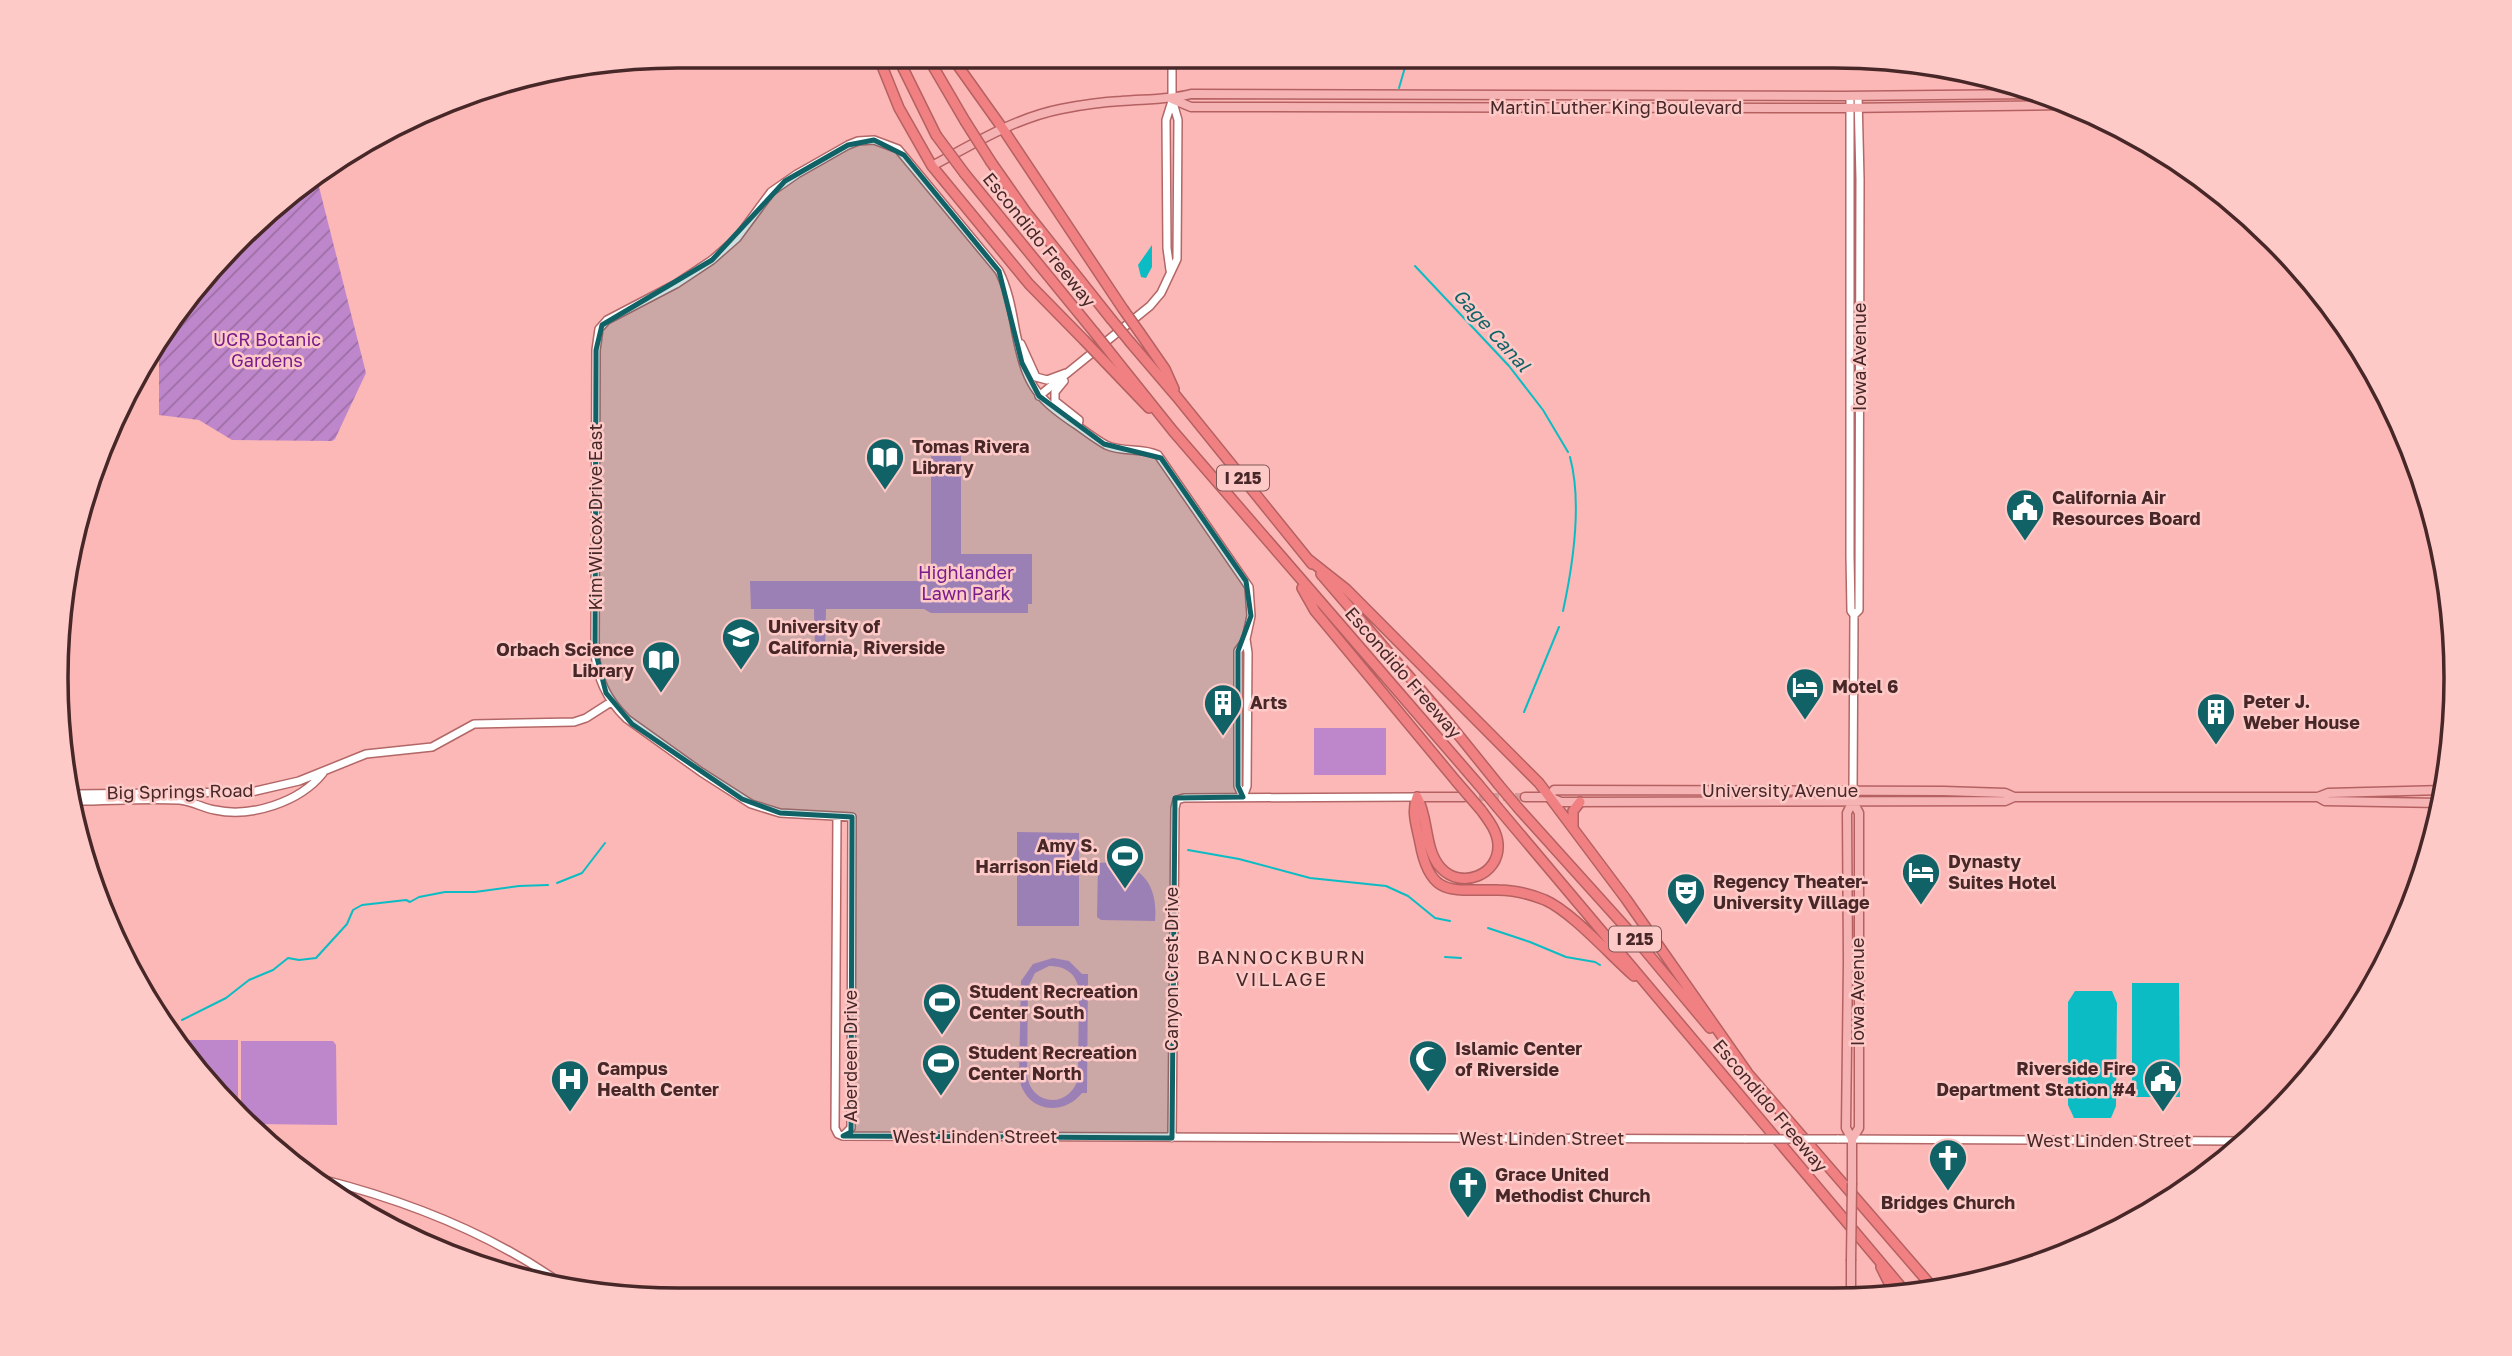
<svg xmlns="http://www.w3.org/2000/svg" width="2512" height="1356" font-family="'Golos Text',sans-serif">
	<defs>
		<pattern id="garden-furrows" width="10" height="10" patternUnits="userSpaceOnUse" patternTransform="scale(1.75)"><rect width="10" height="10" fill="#bf87cb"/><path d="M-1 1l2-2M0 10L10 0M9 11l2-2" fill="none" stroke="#9d6ea5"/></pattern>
	</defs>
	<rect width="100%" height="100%" fill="#fbb8b6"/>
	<path fill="#bf87cb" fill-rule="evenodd" d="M931,456H961V554H1032V604H1028V613H931L924,609H826L825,647L815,649L814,609H751L750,581H931Z
		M1314,728H1386V775H1314Z
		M1017,832L1079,833V926H1017Z
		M1115,862C1146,868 1158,890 1155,921L1101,920L1097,917L1098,863Z
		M1053,958L1069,961L1082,974H1088L1087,1093H1082C1061,1119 1022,1110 1019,1075L1021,981L1033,964ZM1049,966C1066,966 1077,974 1079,991L1078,1079C1069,1109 1031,1106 1027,1075L1028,987L1035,973Z
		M188,1040H238V1111C216,1093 188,1070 188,1040Z
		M241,1041H333L336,1045L337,1125L255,1124L241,1114Z"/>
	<path fill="url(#garden-furrows)" d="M321,173L317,179L366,373L335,439L332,441L232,440L199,420L159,415V337L161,333L299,185Z"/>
	<path fill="#0cbcc4" d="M1152,245V267L1146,278L1141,277L1138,265Z
		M2132,983H2179L2180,1097H2132Z
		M948,986V998L952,997L954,991L960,993L959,1011L954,1010L952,1002L944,1000V998H928V987Z
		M2075,991H2112L2117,1003L2116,1106L2111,1118H2074L2068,1105V1002Z"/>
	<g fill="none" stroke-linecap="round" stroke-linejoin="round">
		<path stroke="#0cbcc4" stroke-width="2" d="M1399,88L1408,57
			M1415,266L1509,366L1543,410L1568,452
			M1563,611C1573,565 1582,502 1570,457
			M1524,712L1559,627
			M1188,850L1239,859L1310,878L1386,886L1408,896L1435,918L1450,921
			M557,883L582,873L605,843
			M1488,928L1530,942L1566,957L1595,962L1600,965
			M1445,957L1461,958
			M182,1020L226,998L249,980L273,970L288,958L299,960L316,958L347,924L353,910L362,905L406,900L410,902L419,897L445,892H475L519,886L548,885"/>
		<path stroke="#d79b99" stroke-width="8" stroke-dasharray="8 4" stroke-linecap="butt" d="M1467,797H1525"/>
		<g stroke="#b36767" stroke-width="10">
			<path id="secondary" d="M1850,96V556L1851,611L1854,615L1853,791
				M1170,270L1167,248L1166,120L1172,101
				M1021,344L1036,377L1047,380L1066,373
				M1064,381L1055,392V401L1079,420L1078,426
				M1039,396L1150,306L1161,293L1177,259L1178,120L1172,99V57
				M1854,615L1859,610L1860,179L1858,96
				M75,794L251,792L299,781L366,754L432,747L474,724L574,722L586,718L611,702
				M1243,797L1238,786V651L1246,640
				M77,801C110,801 145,798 179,800C192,801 203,808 215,810C251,818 300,802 323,773
				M837,817L835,1128L838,1134L843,1136
				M843,1136L851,1128L852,817L780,813L751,804L701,772L627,719C607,700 596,677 595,650L596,350L599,329L607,320L676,284L712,260L737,238L771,192L797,174L848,145L858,141L874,140L898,149L999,271C1009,291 1012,312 1016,333C1026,382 1033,396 1075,424C1085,431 1095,439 1106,445C1123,453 1142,447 1158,455L1249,587L1251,616L1246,639L1248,653L1247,786L1243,797
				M844,1136L1746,1139
				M1172,1138L1175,808L1177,800L1184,798L1417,797
				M1837,1139L2241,1141
				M321,1179C408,1201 493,1234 566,1287"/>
		</g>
		<g stroke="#b56162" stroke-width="11">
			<path id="primary" d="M1172,99L1191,107L1844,108L2062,105
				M932,166C973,144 1015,118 1061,109C1081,105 1101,102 1121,101C1144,99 1168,100 1191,94L1843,96L2035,94
				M1417,797H1464
				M1525,797H1549L1561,802L2005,801L2014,797H2318L2328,793L2444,790
				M1549,797L1554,790L1944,791L2005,793L2014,797
				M2318,797L2325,801L2441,803
				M1852,1139L1859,1128V813L1853,802
				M1852,1183V1139L1846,1128L1848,962L1847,813L1853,801
				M1851,1295V1261"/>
		</g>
		<g stroke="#b56162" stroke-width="12">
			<path id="highway" d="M878,56L899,108L932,166L1029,284L1084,340
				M897,56L936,135
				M927,56L965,121
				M951,56L1003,129L1123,309
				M991,162L1026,212L1111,319
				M965,174L1094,332
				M1140,333L1165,369L1174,389
				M1130,342L1177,397L1312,564
				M1113,356L1173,431L1478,784
				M1105,362L1149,408
				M1308,559L1346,589L1539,783L1626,899L1747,1072
				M1321,574L1444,717L1498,784
				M1302,588L1315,611L1456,781
				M1417,797C1411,812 1417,827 1420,843C1430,899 1453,889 1498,890C1514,890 1530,894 1545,900C1572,912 1610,955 1634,976
				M1417,797C1429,818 1424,850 1441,868C1461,890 1500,875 1498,844C1497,831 1489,821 1481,810
				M1498,808L1908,1295
				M1519,809L1629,931L1710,1028
				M1573,827V811L1580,802
				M1744,1069L1935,1290
				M1881,1267L1895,1295"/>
		</g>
		<use href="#secondary" stroke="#fff" stroke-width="7"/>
		<use href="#primary" stroke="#f6b3b3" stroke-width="8"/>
		<use href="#highway" stroke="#f08081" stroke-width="9"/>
		<g stroke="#5f3a3a" stroke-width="4.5">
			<path id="rail" d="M364,1214L419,1234L491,1268"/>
		</g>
		<use href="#rail" stroke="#fdcac8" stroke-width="2" stroke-dasharray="5" stroke-linecap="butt"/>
		<g stroke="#b36767" stroke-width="10" stroke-linecap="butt">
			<path id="secondary-bridge" d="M1746,1139H1837"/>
		</g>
		<g stroke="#b56162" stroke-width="11" stroke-linecap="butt">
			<path id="primary-bridge" d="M1851,1261L1852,1183"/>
		</g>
		<g stroke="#b56162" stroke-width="12" stroke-linecap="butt">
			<path id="highway-bridge" d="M965,121L991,162
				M936,135L965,174
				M1123,309L1140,333
				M1111,319L1130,342
				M1094,332L1113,356
				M1084,340L1105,362
				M1456,781L1481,810
				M1478,784L1498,808
				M1498,784L1519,809"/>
		</g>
		<use href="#secondary-bridge" stroke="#fff" stroke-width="7"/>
		<use href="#primary-bridge" stroke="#f6b3b3" stroke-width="8"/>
		<use href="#highway-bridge" stroke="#f08081" stroke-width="9"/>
	</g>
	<path fill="#116266" fill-opacity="0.2" stroke="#116266" stroke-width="5" stroke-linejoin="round" d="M874,140L904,155L999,271L1022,363L1039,396L1104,444L1161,458L1246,581L1251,616L1238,651V786L1243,797L1175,798L1172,1138L843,1136L851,1132L852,817L780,813L742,799L632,724L606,693L595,650L596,350L602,325L712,260L785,181L848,145Z"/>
	<defs>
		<g id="library-pin" transform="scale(2.0125)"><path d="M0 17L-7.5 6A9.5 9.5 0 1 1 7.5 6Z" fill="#116266" stroke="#fdcac8"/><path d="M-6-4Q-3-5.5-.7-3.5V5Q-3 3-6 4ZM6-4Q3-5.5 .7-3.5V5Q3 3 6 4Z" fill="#fff"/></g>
		<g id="civic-pin" transform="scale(2.0125)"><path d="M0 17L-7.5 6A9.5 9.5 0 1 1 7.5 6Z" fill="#116266" stroke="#fdcac8"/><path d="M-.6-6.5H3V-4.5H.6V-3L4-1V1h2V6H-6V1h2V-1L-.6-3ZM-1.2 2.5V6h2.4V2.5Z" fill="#fff"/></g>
		<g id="university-pin" transform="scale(2.0125)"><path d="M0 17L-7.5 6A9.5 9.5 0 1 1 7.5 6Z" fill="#116266" stroke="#fdcac8"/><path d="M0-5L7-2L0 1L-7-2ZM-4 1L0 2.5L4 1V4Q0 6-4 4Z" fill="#fff"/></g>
		<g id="hotel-pin" transform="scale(2.0125)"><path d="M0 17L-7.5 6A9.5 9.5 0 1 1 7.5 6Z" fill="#116266" stroke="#fdcac8"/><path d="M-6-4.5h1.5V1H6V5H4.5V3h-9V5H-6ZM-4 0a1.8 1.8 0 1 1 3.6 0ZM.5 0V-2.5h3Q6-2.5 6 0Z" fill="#fff"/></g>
		<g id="building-pin" transform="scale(2.0125)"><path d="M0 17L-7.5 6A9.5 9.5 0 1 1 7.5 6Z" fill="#116266" stroke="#fdcac8"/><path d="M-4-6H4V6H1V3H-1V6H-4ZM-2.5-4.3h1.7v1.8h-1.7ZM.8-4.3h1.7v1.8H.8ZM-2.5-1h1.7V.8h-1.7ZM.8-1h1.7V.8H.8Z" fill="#fff"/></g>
		<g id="stadium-pin" transform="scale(2.0125)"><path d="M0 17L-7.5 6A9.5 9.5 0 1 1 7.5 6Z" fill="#116266" stroke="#fdcac8"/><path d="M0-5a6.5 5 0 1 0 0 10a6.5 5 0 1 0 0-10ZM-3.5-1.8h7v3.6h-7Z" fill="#fff"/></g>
		<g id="theatre-pin" transform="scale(2.0125)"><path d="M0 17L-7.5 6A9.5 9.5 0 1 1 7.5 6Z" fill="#116266" stroke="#fdcac8"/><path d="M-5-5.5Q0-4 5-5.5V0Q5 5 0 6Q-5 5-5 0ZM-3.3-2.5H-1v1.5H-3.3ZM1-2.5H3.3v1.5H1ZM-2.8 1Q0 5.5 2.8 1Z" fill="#fff"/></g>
		<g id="mosque-pin" transform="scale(2.0125)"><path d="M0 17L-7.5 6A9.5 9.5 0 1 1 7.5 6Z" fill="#116266" stroke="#fdcac8"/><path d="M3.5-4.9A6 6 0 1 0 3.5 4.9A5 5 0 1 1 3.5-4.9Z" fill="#fff"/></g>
		<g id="hospital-pin" transform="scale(2.0125)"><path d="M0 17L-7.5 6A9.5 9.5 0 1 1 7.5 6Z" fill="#116266" stroke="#fdcac8"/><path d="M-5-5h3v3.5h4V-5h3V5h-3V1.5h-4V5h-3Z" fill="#fff"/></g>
		<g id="church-pin" transform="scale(2.0125)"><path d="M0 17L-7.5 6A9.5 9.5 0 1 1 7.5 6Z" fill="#116266" stroke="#fdcac8"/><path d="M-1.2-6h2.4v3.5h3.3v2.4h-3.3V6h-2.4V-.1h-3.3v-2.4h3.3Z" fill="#fff"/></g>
	</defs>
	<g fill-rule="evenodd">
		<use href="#library-pin" x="885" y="457"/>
		<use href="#civic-pin" x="2025" y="508"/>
		<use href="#university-pin" x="741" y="637"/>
		<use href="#library-pin" x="661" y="660"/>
		<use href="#hotel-pin" x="1805" y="687"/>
		<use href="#building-pin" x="1223" y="703"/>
		<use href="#building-pin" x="2216" y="712"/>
		<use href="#stadium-pin" x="1125" y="856"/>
		<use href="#hotel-pin" x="1921" y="872"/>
		<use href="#theatre-pin" x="1686" y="892"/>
		<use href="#stadium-pin" x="942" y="1002"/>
		<use href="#mosque-pin" x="1428" y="1059"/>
		<use href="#stadium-pin" x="941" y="1063"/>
		<use href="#hospital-pin" x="570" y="1079"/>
		<use href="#civic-pin" x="2163" y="1079"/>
		<use href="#church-pin" x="1948" y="1158"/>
		<use href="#church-pin" x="1468" y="1185"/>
	</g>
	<g text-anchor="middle" stroke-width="5" stroke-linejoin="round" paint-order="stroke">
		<g fill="#fdcac8" stroke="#7e5857" stroke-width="2">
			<rect x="1217" y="465.5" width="52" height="25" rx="5"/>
			<rect x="1609" y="926.5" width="52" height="25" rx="5"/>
		</g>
		<g font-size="16" font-weight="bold" fill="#472727">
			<text x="1243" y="484">I 215</text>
			<text x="1635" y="945">I 215</text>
		</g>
		<g font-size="18" fill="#472727" stroke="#fdcac8">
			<text x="1616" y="114">Martin Luther King Boulevard</text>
			<text transform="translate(1039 240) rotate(51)" y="6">Escondido Freeway</text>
			<text transform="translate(1860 357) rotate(-90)" y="6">Iowa Avenue</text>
			<text transform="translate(596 517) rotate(-90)" y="6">Kim Wilcox Drive East</text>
			<text transform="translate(1403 673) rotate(49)" y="6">Escondido Freeway</text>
			<text x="1780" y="797">University Avenue</text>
			<text transform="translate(180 792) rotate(-1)" y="6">Big Springs Road</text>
			<text transform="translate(1172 969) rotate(-90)" y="6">Canyon Crest Drive</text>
			<text transform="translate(1858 992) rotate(-90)" y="6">Iowa Avenue</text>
			<text transform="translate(851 1056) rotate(-90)" y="6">Aberdeen Drive</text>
			<text transform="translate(1770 1106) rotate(50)" y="6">Escondido Freeway</text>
			<text x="975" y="1143">West Linden Street</text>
			<text x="1542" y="1145">West Linden Street</text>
			<text x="2109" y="1147">West Linden Street</text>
		</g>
		<g font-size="18" fill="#791c8c" stroke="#fdcac8">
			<text x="267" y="346">UCR Botanic<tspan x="267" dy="21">Gardens</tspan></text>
			<text x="966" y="579">Highlander<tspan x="966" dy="21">Lawn Park</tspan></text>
		</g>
		<g font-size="18" font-weight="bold" fill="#472727" stroke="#fdcac8" text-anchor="start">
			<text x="912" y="453">Tomas Rivera<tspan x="912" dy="21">Library</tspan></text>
			<text x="2052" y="504">California Air<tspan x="2052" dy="21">Resources Board</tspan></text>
			<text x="768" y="633">University of<tspan x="768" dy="21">California, Riverside</tspan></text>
			<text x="634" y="656" text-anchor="end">Orbach Science<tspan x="634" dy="21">Library</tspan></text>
			<text x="1832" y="693">Motel 6</text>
			<text x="2243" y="708">Peter J.<tspan x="2243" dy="21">Weber House</tspan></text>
			<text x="1250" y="709">Arts</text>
			<text x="1098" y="852" text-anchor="end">Amy S.<tspan x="1098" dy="21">Harrison Field</tspan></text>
			<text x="1948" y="868">Dynasty<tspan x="1948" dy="21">Suites Hotel</tspan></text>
			<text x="1713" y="888">Regency Theater-<tspan x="1713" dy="21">University Village</tspan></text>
			<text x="969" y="998">Student Recreation<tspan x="969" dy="21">Center South</tspan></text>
			<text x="1455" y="1055">Islamic Center<tspan x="1455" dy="21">of Riverside</tspan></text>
			<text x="968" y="1059">Student Recreation<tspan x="968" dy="21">Center North</tspan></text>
			<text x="597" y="1075">Campus<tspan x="597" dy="21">Health Center</tspan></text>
			<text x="2136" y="1075" text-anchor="end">Riverside Fire<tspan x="2136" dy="21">Department Station #4</tspan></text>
			<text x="1495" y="1181">Grace United<tspan x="1495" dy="21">Methodist Church</tspan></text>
			<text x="1948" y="1209" text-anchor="middle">Bridges Church</text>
		</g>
		<g font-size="19" font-style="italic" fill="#106367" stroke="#fdcac8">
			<text transform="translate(1492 330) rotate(48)" y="7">Gage Canal</text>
		</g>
		<g font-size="19" letter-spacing="2" fill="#472727" stroke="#fdcac8">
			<text x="1282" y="964">BANNOCKBURN<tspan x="1282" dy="22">VILLAGE</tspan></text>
		</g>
	</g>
	<path d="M0 0H2512V1356H0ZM678 68H1834A610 610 0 0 1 2444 678V678A610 610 0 0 1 1834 1288H678A610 610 0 0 1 68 678V678A610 610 0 0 1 678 68Z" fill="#fdcac8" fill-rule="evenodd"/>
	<path fill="none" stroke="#472727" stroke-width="3.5" d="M678 68H1834A610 610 0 0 1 2444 678V678A610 610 0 0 1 1834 1288H678A610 610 0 0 1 68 678V678A610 610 0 0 1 678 68Z"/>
</svg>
